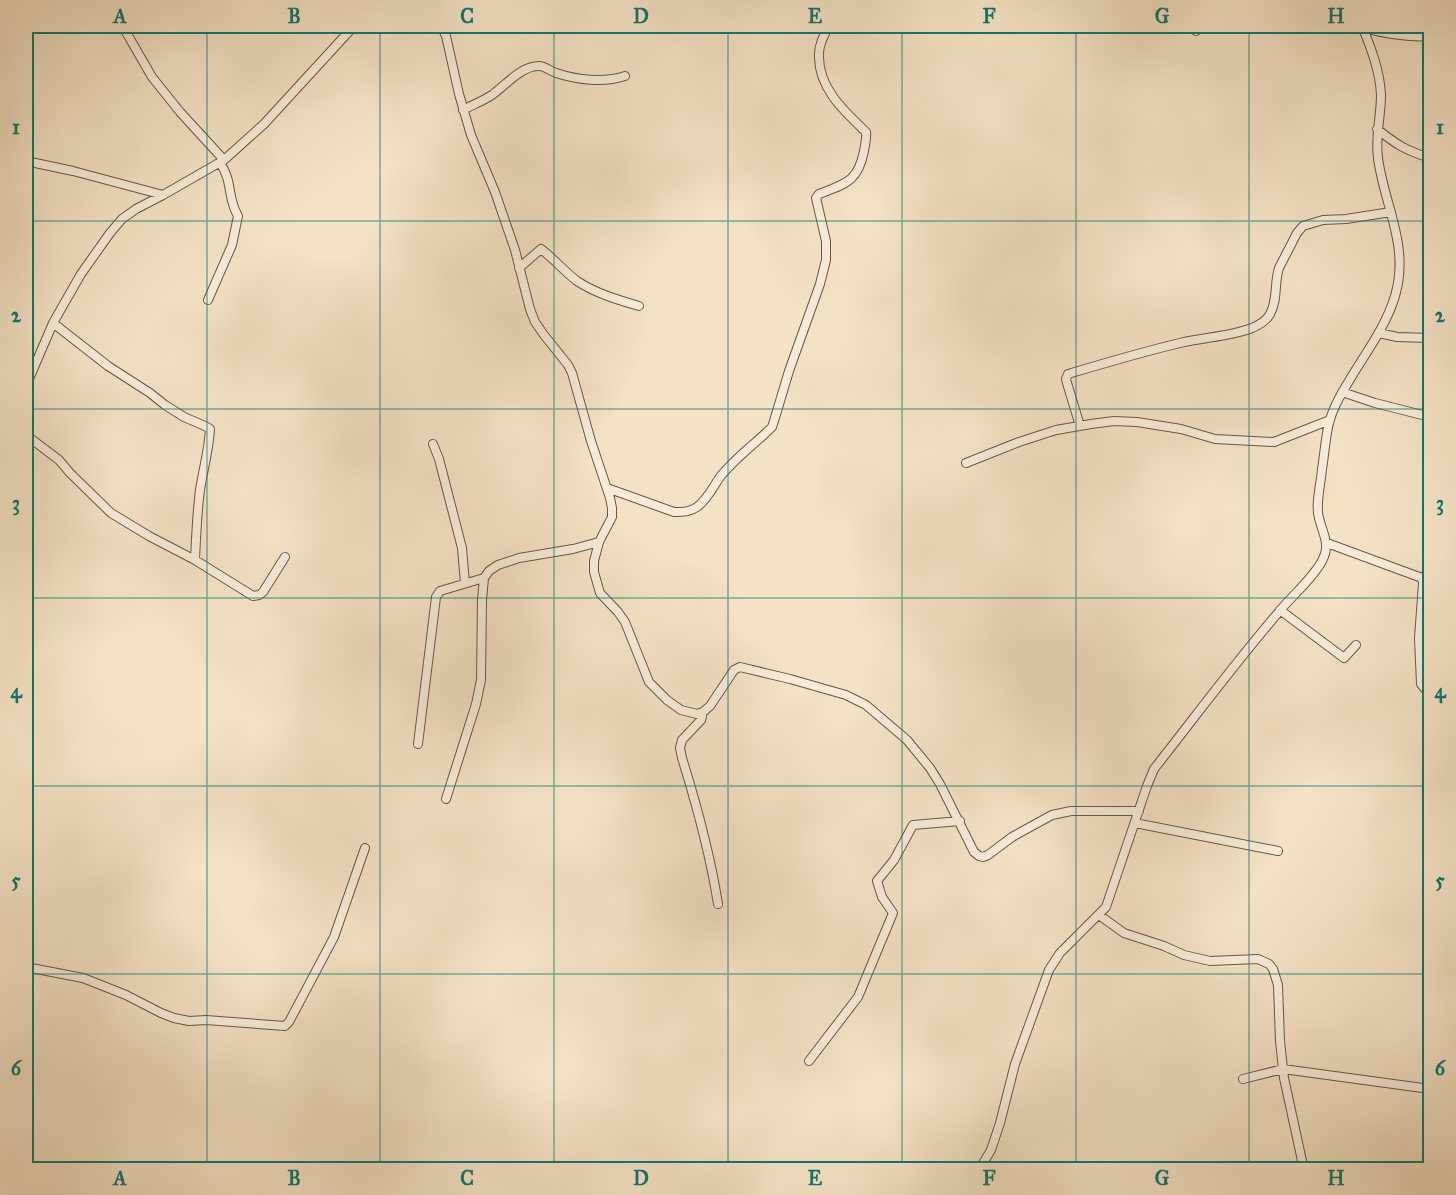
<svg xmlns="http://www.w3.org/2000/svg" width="1456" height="1195" font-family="'IM FELL Great Primer',serif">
	<rect width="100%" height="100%" fill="#f4e2c5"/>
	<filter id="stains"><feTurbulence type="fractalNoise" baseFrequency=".00333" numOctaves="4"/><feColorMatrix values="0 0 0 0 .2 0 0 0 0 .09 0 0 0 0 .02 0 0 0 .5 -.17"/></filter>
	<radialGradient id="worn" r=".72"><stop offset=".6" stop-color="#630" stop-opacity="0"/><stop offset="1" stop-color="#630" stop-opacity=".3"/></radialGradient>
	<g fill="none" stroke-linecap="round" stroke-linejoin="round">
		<g stroke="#6c5646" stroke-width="10">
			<path id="minor" d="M441,26L446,36L459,94L471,135L495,192L515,250L530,309L535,322L544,335L568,365L572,373L591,441L610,498L612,508V517L599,542L594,561V572L600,593L618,612L625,622L649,682L667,700L681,710L697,714L703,712L710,706L734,670L740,667L790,679L846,695L866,705L907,740L930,768L940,784L974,852L979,856L983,857L988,855L1012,837L1052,815L1071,811H1139
				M1190,26L1196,31
				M1363,28C1386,34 1407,38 1430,36
				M126,32L152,77L180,112L224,160
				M463,110C472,105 483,101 492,95C506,85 521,66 539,66C545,66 550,71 556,73C577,80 604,83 625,76
				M1377,129C1397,145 1405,150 1430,158
				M26,161L73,171L163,195
				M519,268L541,249C554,259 564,271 577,281C595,293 618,300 639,306
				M208,300L232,245L238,216C227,198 233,181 220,163
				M53,323L108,366L150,393L165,405L184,417L205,426L210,429C209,450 203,470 200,490C197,513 196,537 195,560
				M1379,333L1397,337L1430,338
				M26,386L53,323L81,274L110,233L122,219L136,209L163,195L224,160L264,124L354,26
				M1342,392L1375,403L1430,417
				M1080,426L1067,383L1066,379L1068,374C1105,363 1142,352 1180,343C1204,337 1229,337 1252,328C1259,325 1267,320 1270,314C1278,300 1274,283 1279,268L1297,233L1303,226L1323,220L1346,219L1391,212
				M26,435L59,460L70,473L111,513L149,536L195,560L253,596L259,595L263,592L285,557
				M433,444L439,459L462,548L465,583
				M966,463L1019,442L1056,430L1091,424L1114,421L1137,422L1181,429L1215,439L1274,442L1330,420
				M607,488L674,512C683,512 690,512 697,507C707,500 713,487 720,477C735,458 755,444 772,427L774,421L789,371L820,284L826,260V241L816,198L819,194C845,184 858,182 864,151C865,144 867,138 866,132C845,112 819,89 819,57C818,46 824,35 829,26
				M1327,543L1422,578L1423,583L1419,638L1421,684L1430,695
				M1423,580L1427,572L1430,543
				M1280,610L1344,658L1356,645
				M703,712L701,720L682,740L680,748L682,758C697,806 710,854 718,904
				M418,744L436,597L440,591L484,578
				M446,799L476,704L481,680L482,600L484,578L489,571L498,565L519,558L573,549L599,542
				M1135,823L1278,851
				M1099,915L1124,933L1164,946L1184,955L1210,961L1258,959L1269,964L1273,969L1278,985L1280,1041L1284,1078L1304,1170
				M26,967L83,978L126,995L161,1013L174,1018L189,1021L206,1020L285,1026L289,1022L334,937L365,848
				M809,1061L858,997L893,913L882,897L877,881L894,860L913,825L960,821
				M1243,1079L1283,1069L1430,1089
				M979,1170L991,1150L1000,1123L1015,1064L1049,970L1060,953L1106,907L1147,786L1154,769C1195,717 1235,663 1278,613C1292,595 1311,581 1322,561C1331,544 1323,535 1319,518C1315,505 1321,483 1322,469C1324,457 1325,444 1327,433C1330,410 1343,391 1355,371C1370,347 1387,323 1395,296C1410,246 1384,205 1378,158C1375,135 1381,117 1381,95C1380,71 1371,48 1362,26"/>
		</g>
		<use href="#minor" stroke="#f8ecd9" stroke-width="8"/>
	</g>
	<path fill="none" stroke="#0f766e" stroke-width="1.5" stroke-opacity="0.55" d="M207,26V1170M380,26V1170M554,26V1170M728,26V1170M902,26V1170M1076,26V1170M1249,26V1170M26,221H1430M26,409H1430M26,598H1430M26,786H1430M26,974H1430"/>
	<rect width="1456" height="1195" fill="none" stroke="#f4e2c5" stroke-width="66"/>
	<rect x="33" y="33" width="1390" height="1129" fill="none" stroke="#0f766e" stroke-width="2"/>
	<g font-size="20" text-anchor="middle" font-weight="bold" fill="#0f766e">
		<text x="120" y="23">A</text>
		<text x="294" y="23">B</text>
		<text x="467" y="23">C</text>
		<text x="641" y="23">D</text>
		<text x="815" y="23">E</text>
		<text x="989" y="23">F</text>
		<text x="1162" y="23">G</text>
		<text x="1336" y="23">H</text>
		<text x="16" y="134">1</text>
		<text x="1440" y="134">1</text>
		<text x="16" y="322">2</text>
		<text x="1440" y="322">2</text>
		<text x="16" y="510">3</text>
		<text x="1440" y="510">3</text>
		<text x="16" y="698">4</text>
		<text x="1440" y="698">4</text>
		<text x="16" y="887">5</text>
		<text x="1440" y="887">5</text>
		<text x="16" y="1075">6</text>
		<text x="1440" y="1075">6</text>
		<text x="120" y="1185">A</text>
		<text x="294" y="1185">B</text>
		<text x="467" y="1185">C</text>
		<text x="641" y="1185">D</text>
		<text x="815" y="1185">E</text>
		<text x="989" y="1185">F</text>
		<text x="1162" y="1185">G</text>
		<text x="1336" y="1185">H</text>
	</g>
	<rect width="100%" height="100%" filter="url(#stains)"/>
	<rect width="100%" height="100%" fill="url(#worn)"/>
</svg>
